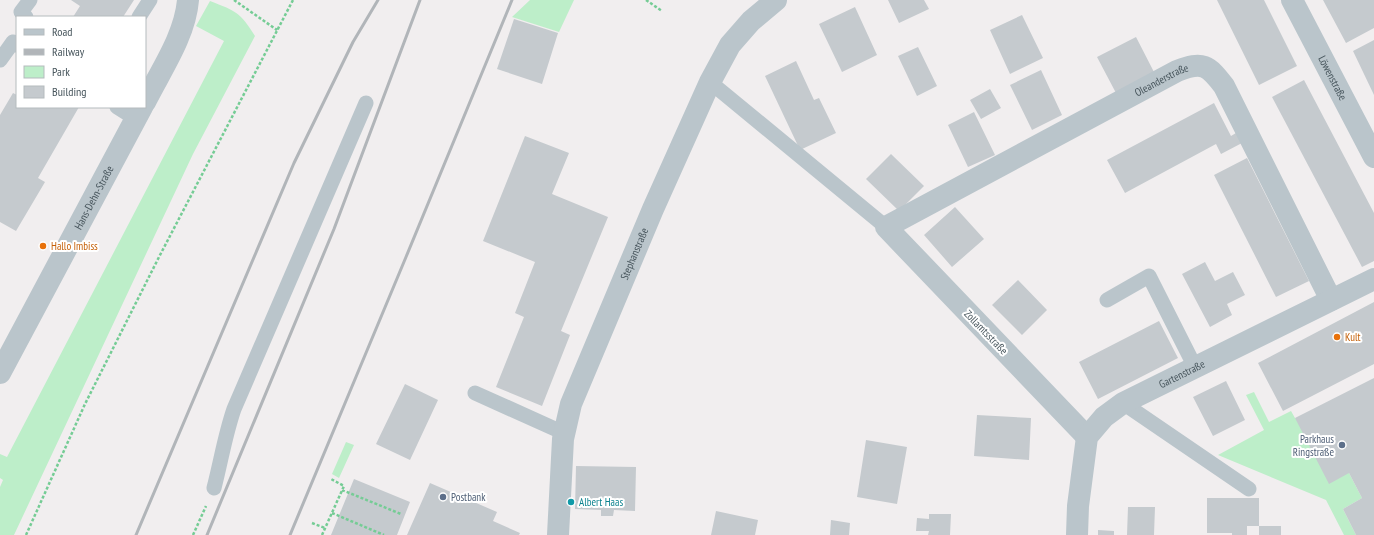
<svg xmlns="http://www.w3.org/2000/svg" width="1374" height="535" font-family="'PT Sans Narrow',sans-serif">
	<rect width="100%" height="100%" fill="#f1eeef"/>
	<path fill="#bdeec9" d="M530,0H574L559,32L512,17Z
		M210,1C236,11 240,12 255,36L193,154L14,535H0V487L3,480L0,478V454L7,457L224,41L196,26Z
		M1254,392L1269,422L1291,411L1295,418L1349,473L1362,498L1343,509L1356,535H1344L1326,500L1218,455L1264,430L1246,395Z
		M346,442L354,445L339,478L332,474Z"/>
	<path fill="#c5cace" d="M71,0H134L123,17H73L80,6Z
		M888,0H924L929,9L899,23Z
		M1217,0H1264L1297,66L1259,85Z
		M1323,0H1374V28L1346,43Z
		M855,7L877,55L842,72L819,24Z
		M1022,15L1043,58L1010,74L990,30Z
		M514,19L558,33L542,84L497,69Z
		M1136,37L1155,74L1116,93L1097,57Z
		M1374,40V95L1353,51Z
		M918,47L937,86L917,96L898,56Z
		M796,61L814,100L819,98L836,133L800,150L765,76Z
		M1041,70L1062,115L1032,130L1010,85Z
		M1304,80L1374,213V261L1362,267L1272,97Z
		M990,89L1001,108L981,119L970,100Z
		M13,93L17,95V107H38L40,108V107H79L38,178L45,182L16,231L0,222V115Z
		M1214,103L1231,136L1236,133L1242,143L1221,154L1216,144L1125,193L1107,160Z
		M974,112L995,155L968,167L948,125Z
		M525,136L569,153L552,194L608,217L561,331L570,335L542,406L496,387L524,317L515,313L535,262L483,241Z
		M891,154L924,186L899,211L866,179Z
		M1247,158L1309,281L1276,297L1214,175Z
		M955,207L984,239L952,267L924,235Z
		M1205,262L1215,281L1233,272L1245,295L1227,304L1232,315L1210,327L1182,274Z
		M1018,280L1047,310L1022,335L992,305Z
		M1374,302V364L1283,411L1258,363Z
		M1159,321L1178,358L1098,399L1079,362Z
		M1374,378V535H1356L1343,509L1362,498L1349,473L1329,484L1295,418Z
		M1226,381L1245,420L1213,436L1193,397Z
		M405,384L438,400L410,460L376,444Z
		M977,415L1031,418L1029,460L974,456Z
		M866,440L907,447L897,504L857,497Z
		M576,466L636,467L635,511L614,510L613,516H601V510L575,509Z
		M354,479L410,502L397,535H331Z
		M430,483L497,512L493,521L520,533L519,535H407Z
		M1207,498H1259V526H1247V535H1232V533H1207Z
		M1128,507H1155L1154,535H1127Z
		M716,511L758,520L755,535H711Z
		M929,514H951L950,535H928L929,531H916L917,518L929,519Z
		M831,520L850,523L849,535H830Z
		M1259,526H1281V535H1259Z
		M1098,530L1114,531V535H1098Z"/>
	<g fill="none" stroke-linecap="round" stroke-linejoin="round">
		<path stroke="#75cc95" stroke-width="2.5" stroke-dasharray="3 2" stroke-linecap="butt" d="M234,0L277,30
			M646,0L662,11
			M342,490L401,514
			M332,513L384,535
			M312,523L325,528
			M26,535L85,404L159,257L293,0
			M193,535L206,506
			M322,535L344,486L331,479"/>
		<path stroke="#bac5cb" stroke-width="15" d="M26,17L21,12L30,0
			M139,17L150,0
			M0,60L13,42L17,45
			M710,82L886,227
			M117,107L136,119
			M1107,300L1149,276L1195,367
			M475,393L564,433
			M1123,403L1249,489
			M214,488C221,461 225,435 234,409L366,103"/>
		<g stroke="#bac5cb" stroke-width="22">
			<path id="s1" d="M1292,0L1374,157"/>
			<path d="M145,102C161,70 185,36 188,0"/>
			<path id="s2" d="M0,373L142,107"/>
			<path id="s3" d="M1087,437L886,227L1177,71C1203,61 1208,65 1224,86L1331,300"/>
			<path id="s4" d="M558,535L563,439L571,404L653,209L710,82L730,45L751,21L776,0"/>
			<path id="s5" d="M1077,535L1078,506L1087,437L1104,417L1123,403L1374,279"/>
		</g>
		<path stroke="#b1b5b9" stroke-width="3" d="M136,535L294,163L353,42L378,0
			M207,535L334,229L420,0
			M290,535L406,257L512,0"/>
	</g>
	<g fill="#e8710a" stroke="#fff" stroke-width="1.5">
		<circle cx="43" cy="246" r="4"/>
		<circle cx="1337" cy="337" r="4"/>
	</g>
	<g fill="#5c6f8a" stroke="#fff" stroke-width="1.5">
		<circle cx="1342" cy="445" r="4"/>
		<circle cx="443" cy="497" r="4"/>
	</g>
	<circle fill="#0f9aa8" stroke="#fff" stroke-width="1.5" cx="571" cy="502" r="4"/>
	<g text-anchor="middle" stroke-width="4" stroke-linejoin="round" paint-order="stroke">
		<g font-size="11" fill="#47555c" stroke="#fff">
			<text dy="4" stroke="none"><textPath href="#s1" startOffset="88">Löwenstraße</textPath></text>
			<text dy="4" stroke="none"><textPath href="#s3" startOffset="603">Oleanderstraße</textPath></text>
			<text dy="4" stroke="none"><textPath href="#s2" startOffset="199">Hans-Dehn-Straße</textPath></text>
			<text dy="4" stroke="none"><textPath href="#s4" startOffset="295">Stephanstraße</textPath></text>
			<text transform="translate(986 332) rotate(46)" y="4">Zollamtsstraße</text>
			<text dy="4" stroke="none"><textPath href="#s5" startOffset="214">Gartenstraße</textPath></text>
		</g>
		<g font-size="11" fill="#c56008" stroke="#fff" text-anchor="start">
			<text x="51" y="250">Hallo Imbiss</text>
			<text x="1345" y="341">Kult</text>
		</g>
		<g font-size="11" fill="#4e5e75" stroke="#fff" text-anchor="end">
			<text x="1334" y="443">Parkhaus<tspan x="1334" dy="13">Ringstraße</tspan></text>
			<text x="451" y="501" text-anchor="start">Postbank</text>
		</g>
		<g font-size="11" fill="#0d838f" stroke="#fff" text-anchor="start">
			<text x="579" y="506">Albert Haas</text>
		</g>
	</g>
	<rect x="16" y="16" width="130" height="92" fill="#ffffff" stroke="#b5bbbe"/>
	<rect x="24" y="29" width="20" height="6" fill="#bac5cb" stroke="#b5bbbe"/>
	<text x="52" y="36" font-size="12" fill="#47555c">Road</text>
	<rect x="24" y="49" width="20" height="6" fill="#b1b5b9" stroke="#b5bbbe"/>
	<text x="52" y="56" font-size="12" fill="#47555c">Railway</text>
	<rect x="24" y="66" width="20" height="12" fill="#bdeec9" stroke="#b5bbbe"/>
	<text x="52" y="76" font-size="12" fill="#47555c">Park</text>
	<rect x="24" y="86" width="20" height="12" fill="#c5cace" stroke="#b5bbbe"/>
	<text x="52" y="96" font-size="12" fill="#47555c">Building</text>
</svg>
